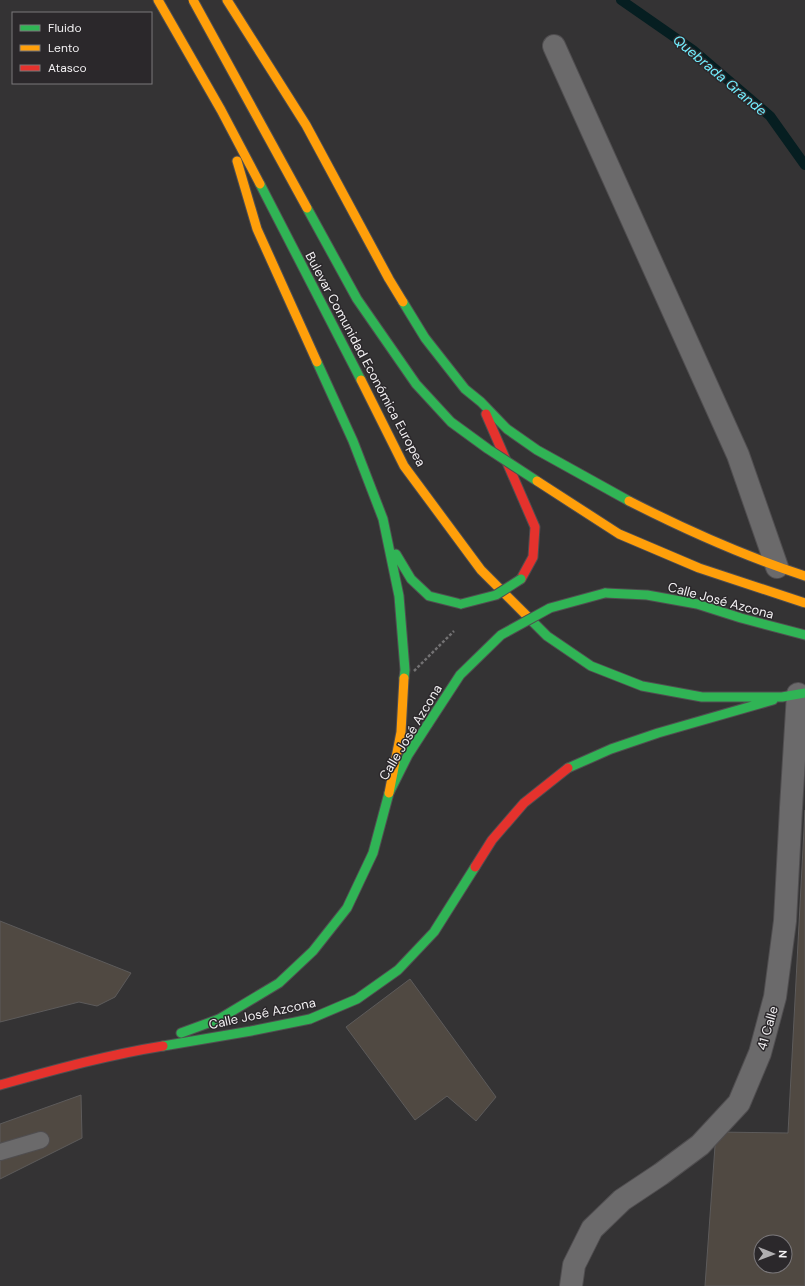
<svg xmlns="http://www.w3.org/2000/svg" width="805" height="1286" font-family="'DM Sans',sans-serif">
	<rect width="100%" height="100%" fill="#343334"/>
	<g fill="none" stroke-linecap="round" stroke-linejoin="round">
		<path stroke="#061e21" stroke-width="10" d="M621,0L693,50L770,116L805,165"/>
	</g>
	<path fill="#504942" stroke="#5d5b5b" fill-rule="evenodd" d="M805,810V1286H705L716,1132L788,1133ZM761,1242H785V1266H761Z
		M0,921L131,973L115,997L97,1006L79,1002L0,1022Z
		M410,979L496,1097L476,1121L447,1096L415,1120L346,1027Z
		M81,1095L82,1138L0,1179V1124Z"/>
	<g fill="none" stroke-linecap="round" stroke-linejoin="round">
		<g stroke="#504e50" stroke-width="18">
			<path id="lane" d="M0,1152L41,1140"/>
		</g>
		<g stroke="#504e50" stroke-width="24">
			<path id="street" d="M554,46L738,455L777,567
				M571,1286L574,1265L592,1229L622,1200L661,1174L700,1145L739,1103L760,1053L775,997L785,921L791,808L798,694"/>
		</g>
		<g stroke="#504e50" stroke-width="11">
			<path id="fast" d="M260,184L361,380
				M403,302L425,338L465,389L481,402L507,429L537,450L629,501
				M317,362L353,441L383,519L399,596L405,670L404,678
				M396,554L411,579L429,596L461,604
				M605,593L647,595L697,604L741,618L805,635
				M530,619L547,636L591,666L642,686L702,697H782L805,693
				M568,768L611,749L658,733L773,700
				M181,1033L219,1019L279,983L313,951L347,908L373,853L389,793L408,755L428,724
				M163,1046L251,1031L310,1019L357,999L398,970L434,932L475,867"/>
		</g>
		<g stroke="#504e50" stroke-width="11">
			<path id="slow" d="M158,0L221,110L260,184
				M227,0L306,125L389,279L403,302
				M237,161L257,229L317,362
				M361,380L404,466L481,570L530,619
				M629,501C686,530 744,556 805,576
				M389,793L401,732L404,678"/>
		</g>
		<g stroke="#504e50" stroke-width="11">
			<path id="jam" d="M486,414L535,527L533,557L521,579
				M475,867L492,840L524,803L568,768
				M0,1085C54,1070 107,1055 163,1046"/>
		</g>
		<use href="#lane" stroke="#6b6a6b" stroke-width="16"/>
		<use href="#street" stroke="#6b6a6b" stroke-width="22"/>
		<use href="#fast" stroke="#30b455" stroke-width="9"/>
		<use href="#slow" stroke="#ff9f0a" stroke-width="9"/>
		<use href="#jam" stroke="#e5322d" stroke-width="9"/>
		<g stroke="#504e50" stroke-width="11" stroke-linecap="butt">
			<path id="fast-bridge" d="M307,208L357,299L416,384L451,422L488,449L537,481
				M461,604L496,595L521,579
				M428,724L460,675L501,635L550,608L605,593"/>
		</g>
		<g stroke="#504e50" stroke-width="11" stroke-linecap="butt">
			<path id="slow-bridge" d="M193,0L307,208
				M537,481L619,534L699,568L805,603"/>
		</g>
		<path stroke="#727172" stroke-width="2.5" stroke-dasharray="3 2" stroke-linecap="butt" d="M414,671L454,631"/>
		<use href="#fast-bridge" stroke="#30b455" stroke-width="9"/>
		<use href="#slow-bridge" stroke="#ff9f0a" stroke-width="9"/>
	</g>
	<g text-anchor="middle" stroke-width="3" stroke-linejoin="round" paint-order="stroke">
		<g font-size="13" fill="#f2f0f2" stroke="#2b282b">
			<text transform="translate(366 359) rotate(62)" y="5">Bulevar Comunidad Económica Europea</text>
			<text transform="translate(721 600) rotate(15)" y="5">Calle José Azcona</text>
			<text transform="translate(410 732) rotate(-59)" y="5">Calle José Azcona</text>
			<text transform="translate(262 1013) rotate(-12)" y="5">Calle José Azcona</text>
			<text transform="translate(767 1028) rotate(-74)" y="5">41 Calle</text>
		</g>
		<g font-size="14" font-style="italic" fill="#72eefe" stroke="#2b282b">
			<text transform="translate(720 75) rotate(40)" y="5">Quebrada Grande</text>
		</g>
	</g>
	<rect x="12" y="12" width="140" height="72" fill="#2b282b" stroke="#7b787b"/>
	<rect x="20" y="25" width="20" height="6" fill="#30b455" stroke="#7b787b"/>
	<text x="48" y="32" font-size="12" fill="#f2f0f2">Fluido</text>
	<rect x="20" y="45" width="20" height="6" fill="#ff9f0a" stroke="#7b787b"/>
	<text x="48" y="52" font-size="12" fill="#f2f0f2">Lento</text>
	<rect x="20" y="65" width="20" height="6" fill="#e5322d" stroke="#7b787b"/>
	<text x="48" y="72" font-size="12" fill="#f2f0f2">Atasco</text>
	<g transform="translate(773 1254) rotate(91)"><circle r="19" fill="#2b282b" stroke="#7b787b"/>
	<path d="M0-3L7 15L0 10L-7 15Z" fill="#b0aeb0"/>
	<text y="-6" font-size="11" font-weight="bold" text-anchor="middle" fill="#f2f0f2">N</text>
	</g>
</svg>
